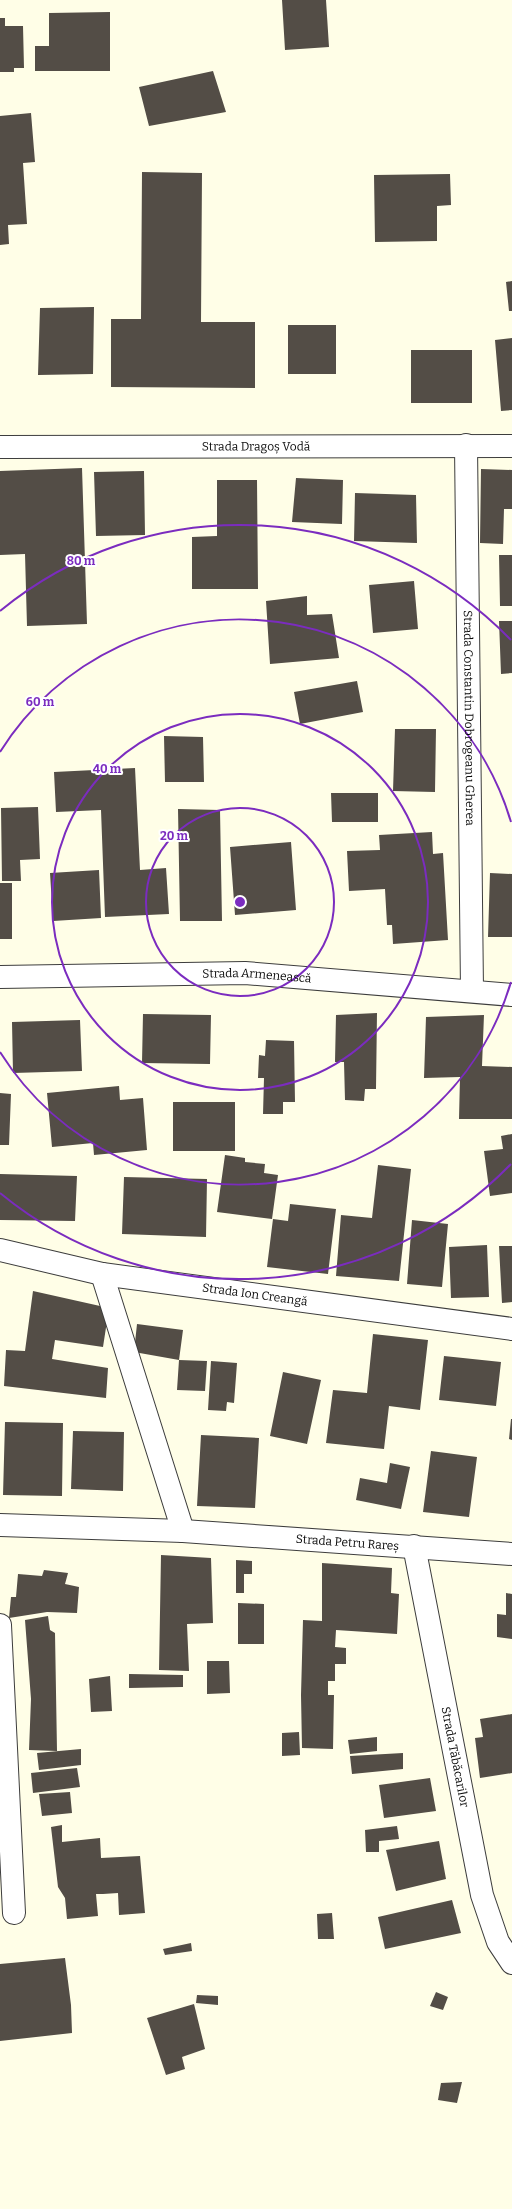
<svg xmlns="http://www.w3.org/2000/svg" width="512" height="2209" font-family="Bitter,serif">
	<rect width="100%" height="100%" fill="#fffee7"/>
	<path fill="#534d46" d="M282,0H326L329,47L285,50Z
		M110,12V71H35V46H49V13Z
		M0,18H5V26H23L24,68H14V72H0Z
		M213,71L226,112L149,126L139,87Z
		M31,113L35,162L23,163L27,224L8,225L9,244L0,245V116Z
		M142,172L202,173L201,322H255V388L111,387V319H141Z
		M450,174L451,205L437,206V241L375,242L374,175Z
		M512,281V311H509L506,282Z
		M94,307L93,374L38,375L40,308Z
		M288,325H336V374H288Z
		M512,338V410L501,411L495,340Z
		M411,350H472V403H411Z
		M82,468L87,624L27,626L25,554L0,555V471Z
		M481,469L512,470V509H504L503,544L480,543Z
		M144,471L145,535L96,536L94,472Z
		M296,478L343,480L342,524L292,522Z
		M217,480H257L258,589H192V537L217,536Z
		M355,493L416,495L417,543L354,541Z
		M499,555H512V606H500Z
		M414,581L418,629L373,633L369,585Z
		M307,596V615L332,614L339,658L270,664L266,601Z
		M499,621H512V673L501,674Z
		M357,681L363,712L300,724L294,692Z
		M395,729H436L435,792L393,791Z
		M164,736L203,737L204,782H165Z
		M135,768L140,870L166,868L169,914L105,917L101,810L56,812L54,772Z
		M331,793H378V822H332Z
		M38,807L40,859L20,860L21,881H2L1,808Z
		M178,809L220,810L222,921H180Z
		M432,832L433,854L443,853L448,940L393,944L392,925H387L385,889L349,891L347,851L380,850L379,835Z
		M291,842L296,910L235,915L230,847Z
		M99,870L101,918L53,921L50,873Z
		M490,873L512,874V937H488Z
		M0,883H12V939H0Z
		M377,1013L376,1089H365L364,1101L345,1100L344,1062H335L336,1015Z
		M143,1014L211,1015L210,1064L142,1063Z
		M484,1015L482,1066L512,1067V1119H459L460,1077L424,1078L426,1017Z
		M80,1020L82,1071L13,1073L12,1022Z
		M266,1040L294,1041L295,1102H283V1114H263L264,1078H258L259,1055L265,1056Z
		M119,1086L120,1100L143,1098L147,1150L94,1155L93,1143L52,1147L47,1093Z
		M0,1093L11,1094L9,1145H0Z
		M173,1102H235V1151H173Z
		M512,1134V1193L490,1196L484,1151L503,1149L501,1136Z
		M225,1155L245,1158V1162L265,1164L264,1173L278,1175L272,1219L217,1212Z
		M378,1165L411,1169L399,1281L336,1276L341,1215L372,1218Z
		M0,1174L77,1176L75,1221L0,1220Z
		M124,1177L207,1179L206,1237L122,1234Z
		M290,1204L336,1209L328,1274L267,1267L273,1219L288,1221Z
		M412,1220L448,1224L442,1287L407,1284Z
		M487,1245L489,1297L451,1298L449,1247Z
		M499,1246H512V1302L502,1303Z
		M33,1291L109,1308L103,1347L55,1340L52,1359L108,1368L106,1398L4,1386L6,1350L25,1351Z
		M137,1324L183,1330L179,1360L134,1352Z
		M373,1334L428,1340L420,1410L389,1406L384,1449L326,1443L333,1390L367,1393Z
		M444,1356L501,1362L496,1406L439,1400Z
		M179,1360L207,1361L205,1391L177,1390Z
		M211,1361L237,1363L234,1403L227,1402L226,1411L208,1410Z
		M283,1372L321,1380L307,1444L270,1436Z
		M511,1419H512V1440L509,1439Z
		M5,1422L63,1423L62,1496L3,1495Z
		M73,1431L124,1432L123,1491L71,1489Z
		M201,1435L259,1438L255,1508L197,1506Z
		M431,1451L477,1457L469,1517L423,1512Z
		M390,1463L410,1467L401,1509L356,1500L360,1478L387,1483Z
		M161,1555L211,1558L213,1623L187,1624L189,1671L159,1670Z
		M236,1560L252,1561V1574H244V1593H236Z
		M322,1563L392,1568L391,1593L399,1594L397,1634L336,1630L335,1647L346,1648V1664H335V1681H328V1695H334L333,1749L302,1748L301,1695L303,1620L322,1621Z
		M44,1570L68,1573L65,1584L79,1587L77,1613L47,1612L9,1618L11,1597H16L18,1574L42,1576Z
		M506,1593L512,1594V1639L497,1637V1614L506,1615Z
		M238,1603L264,1604V1644H238Z
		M48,1616L50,1630L55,1633L57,1751L29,1750L31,1699L25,1620Z
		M207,1661H229L230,1693L207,1694Z
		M129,1674L183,1675V1687L129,1688Z
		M110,1676L112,1711L91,1712L89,1679Z
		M512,1714V1773L480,1778L475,1738L483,1737L480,1719Z
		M299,1732L300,1755L282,1756V1733Z
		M377,1737V1751L350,1754L348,1740Z
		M81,1749V1765L39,1770L37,1753Z
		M403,1753V1769L352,1774L350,1756Z
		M77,1768L80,1787L33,1793L31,1773Z
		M430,1778L436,1811L384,1818L379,1785Z
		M70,1792L72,1813L42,1816L39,1794Z
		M62,1825V1842L100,1838L101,1858L140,1856L145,1913L119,1915L118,1893L103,1894H96L98,1916L67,1919L65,1898L58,1887L51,1827Z
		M397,1826L399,1839L379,1841V1852H366L365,1830Z
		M439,1841L446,1879L396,1891L386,1850Z
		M452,1900L461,1933L385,1949L378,1917Z
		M332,1913L334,1939H318L317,1914Z
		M191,1943L192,1951L165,1955L163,1949Z
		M65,1958L71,2005L72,2033L0,2041V1964Z
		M436,1992L448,1997L443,2010L430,2006Z
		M197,1995L218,1996V2005L196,2003Z
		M194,2004L205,2049L182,2057L185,2069L166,2075L147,2018Z
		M462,2082L457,2103L438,2100L441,2083Z"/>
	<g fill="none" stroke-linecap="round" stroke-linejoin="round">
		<g stroke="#3d3d3d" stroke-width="24">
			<g id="minor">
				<path id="s1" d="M466,445L472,991"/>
				<path id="s2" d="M0,447L512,446"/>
				<path id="s3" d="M0,977L245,973L512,995"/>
				<path id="s4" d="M0,1250L102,1274L512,1329"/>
				<path d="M102,1274L183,1531"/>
				<path id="s5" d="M0,1525L183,1531L512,1554"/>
				<path id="s6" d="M414,1546L482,1895L498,1942L512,1963"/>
				<path d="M0,1625L14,1913"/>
			</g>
		</g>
		<use href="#minor" stroke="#fff" stroke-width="22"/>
	</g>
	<g fill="none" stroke="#7b2cbf" stroke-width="2">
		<circle cx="240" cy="902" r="94"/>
		<circle cx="240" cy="902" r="188"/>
		<path d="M511 982A283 283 0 0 1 0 1052M0 752A283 283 0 0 1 511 822"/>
		<path d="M511 1164A377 377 0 0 1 0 1193M0 611A377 377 0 0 1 511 640"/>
	</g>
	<g text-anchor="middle" stroke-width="4" stroke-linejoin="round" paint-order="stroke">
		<g font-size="12" fill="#0a0a0a" stroke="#fff">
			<text dy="4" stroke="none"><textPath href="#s2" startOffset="256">Strada Dragoș Vodă</textPath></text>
			<text dy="4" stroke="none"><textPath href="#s1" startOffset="273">Strada Constantin Dobrogeanu Gherea</textPath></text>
			<text dy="4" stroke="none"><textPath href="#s3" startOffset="257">Strada Armenească</textPath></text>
			<text dy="4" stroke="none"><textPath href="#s4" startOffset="259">Strada Ion Creangă</textPath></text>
			<text dy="4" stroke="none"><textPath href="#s5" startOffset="348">Strada Petru Rareș</textPath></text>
			<text dy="4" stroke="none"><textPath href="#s6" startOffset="215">Strada Tăbăcarilor</textPath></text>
		</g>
	</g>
	<circle cx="240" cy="902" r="6" fill="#7b2cbf" stroke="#fff" stroke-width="2"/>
	<g font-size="12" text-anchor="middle" font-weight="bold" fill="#7b2cbf" stroke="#fff" stroke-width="4" stroke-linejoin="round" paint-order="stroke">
		<text x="81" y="565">80 m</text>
		<text x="40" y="706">60 m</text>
		<text x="107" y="773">40 m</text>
		<text x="174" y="840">20 m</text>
	</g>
</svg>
